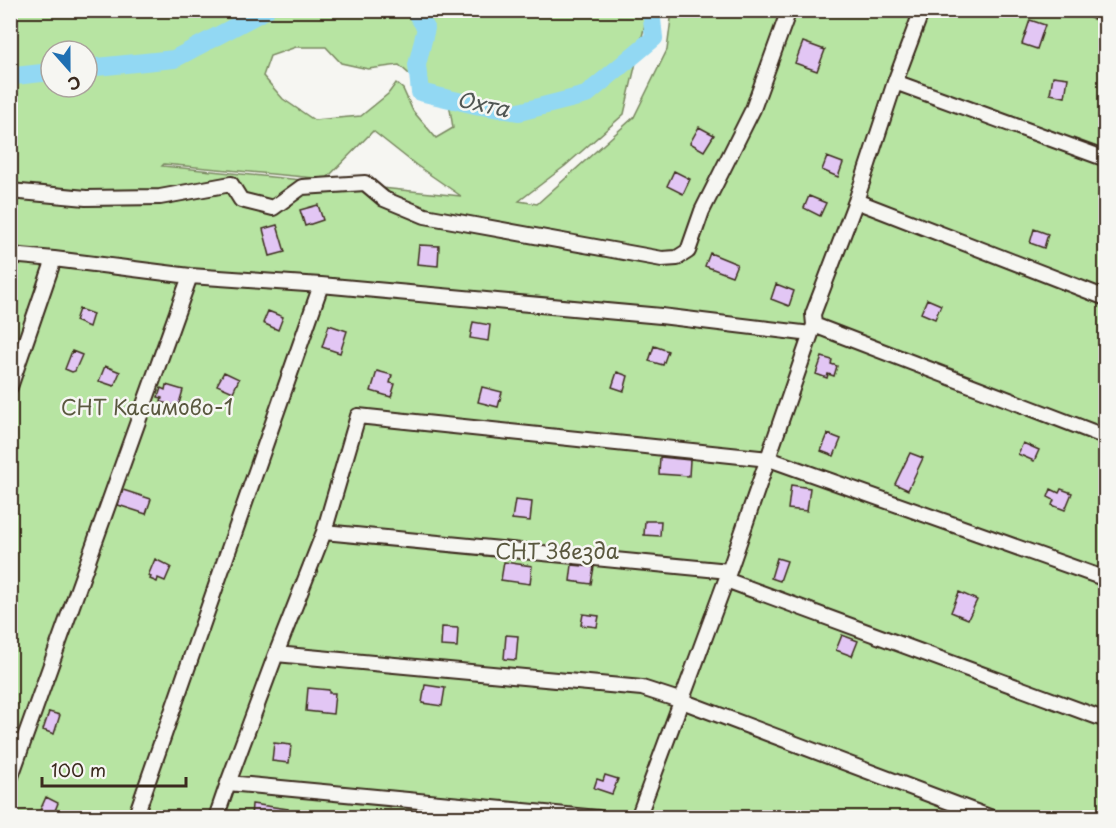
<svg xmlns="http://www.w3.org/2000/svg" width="1116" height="828" font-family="'Playpen Sans',sans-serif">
	<rect width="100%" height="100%" fill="#f6f6f2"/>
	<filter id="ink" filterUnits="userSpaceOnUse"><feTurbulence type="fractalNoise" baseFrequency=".0167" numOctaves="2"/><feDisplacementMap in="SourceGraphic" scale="12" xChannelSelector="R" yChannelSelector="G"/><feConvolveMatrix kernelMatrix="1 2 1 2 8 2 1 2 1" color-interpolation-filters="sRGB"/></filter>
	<g filter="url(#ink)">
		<path fill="#b7e4a2" stroke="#798760" stroke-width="1.5" fill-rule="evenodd" d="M10,11H648L624,114L565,166L519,201L537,204L634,117L667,50L672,11H1105V817H11ZM296,47H326L341,63L368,69L399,65L418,82L425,99L449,103L453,128L436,138L413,111L403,89L396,83L388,94L361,116L314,120L283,99L263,76L270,56ZM51,51H87V87H51ZM373,131L416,165L461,196L162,166L164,164L326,179Z"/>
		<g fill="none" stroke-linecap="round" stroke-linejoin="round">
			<path stroke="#92d8f3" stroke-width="18" d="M414,10L426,28L417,65L420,92L475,105L519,112L586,95L654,38L651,10
				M87,68L174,59L266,10
				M10,80L15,76L51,72"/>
		</g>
		<path fill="#e2c6f4" stroke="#3b2a1e" stroke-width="1.5" d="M1030,20L1045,25L1037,49L1022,44Z
			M803,42L825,50L817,71L795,63Z
			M1053,76L1068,78L1065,97L1050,94Z
			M699,127L714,135L704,151L690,143Z
			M827,157L843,163L838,177L822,170Z
			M674,171L690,179L683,194L667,186Z
			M809,196L826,203L820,216L804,208Z
			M318,205L323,220L305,226L300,210Z
			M277,225L285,252L270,256L263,229Z
			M1034,229L1048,234L1044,248L1030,243Z
			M419,245L439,246L438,266L417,264Z
			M710,253L737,264L732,276L705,266Z
			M776,284L794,291L789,306L771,299Z
			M927,299L941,305L935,319L921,313Z
			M79,309L93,314L89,327L75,321Z
			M268,311L283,317L278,330L263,323Z
			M473,322L490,325L488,341L470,338Z
			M329,325L347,331L340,353L322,347Z
			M654,346L668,351L663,365L649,361Z
			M72,351L82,355L75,371L72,372L65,369Z
			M822,357L832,360L831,364L837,366L834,376L828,374L827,378L816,374Z
			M105,366L120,372L114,386L99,381Z
			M377,371L392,375L390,383L395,384L391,397L371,391Z
			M224,372L239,379L233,392L217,385Z
			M617,372L628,376L624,391L612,387Z
			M166,385L183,390L178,407L161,402L162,398L158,397L161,388L165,390Z
			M482,387L502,392L498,407L478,402Z
			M828,434L841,439L834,456L821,451Z
			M1023,443L1039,450L1034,461L1018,454Z
			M910,453L923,458L908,490L895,484Z
			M660,457L690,460L689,476L659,474Z
			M791,485L810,488L807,511L788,509Z
			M1051,489L1059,493L1061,489L1072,493L1065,510L1052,505L1054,500L1048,497Z
			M123,490L151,499L146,514L118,505Z
			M515,500L532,502L530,521L512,519Z
			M645,521H661L660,536L644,535Z
			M777,558L787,561L780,581L771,578Z
			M155,559L171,567L165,581L158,578L157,582L150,579L151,577L148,576Z
			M504,562L532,566L530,584L501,580Z
			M572,565L594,567L591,584L570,581Z
			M959,592L977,600L968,619L951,612Z
			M583,614L599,616L597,627L581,625Z
			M442,627L458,628L457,647L441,646Z
			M506,635L518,636L516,660L504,659Z
			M842,635L858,641L852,656L836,650Z
			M425,685L445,688L442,706L422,703Z
			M308,688L329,690V693H335L333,714L306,711Z
			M49,712L60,715L54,734L43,730Z
			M274,743L291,745L289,763L272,761Z
			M605,775L618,779L612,794L594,788L597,779L603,781Z
			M46,797L58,803L52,818H44L38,815Z
			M252,804L288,809V818H251Z"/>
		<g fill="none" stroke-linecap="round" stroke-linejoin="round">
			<g stroke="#3b2a1e" stroke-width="18">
				<path id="minor" d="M1093,10L1106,15
					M895,82L1106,159
					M10,191L86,198L160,197L231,184L241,200L273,208L302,187L365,183L384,199L425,216L662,259L677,258L688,251L702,211L753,109L789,10
					M856,201L1106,298
					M10,255L54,259
					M814,325L1106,437
					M10,387L54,259L190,276
					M729,571L324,532L358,416L769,459L1106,579
					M726,580L1106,720
					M276,654L324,532
					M10,779L190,276L321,285
					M135,818L321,285L661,316L811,334
					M216,818L228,783
					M598,818L228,783L276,654L642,688L682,701L992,818
					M638,818L726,580L814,325L813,314L856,201L895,82L922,10"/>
			</g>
			<use href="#minor" stroke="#f6f6f2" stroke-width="14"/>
		</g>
	</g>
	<g text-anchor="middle" stroke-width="5" stroke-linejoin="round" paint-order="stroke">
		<g font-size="21" fill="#5a583f" stroke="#f6f6f2">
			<text x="147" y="415">СНТ Касимово-1</text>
			<text x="557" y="559">СНТ Звезда</text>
		</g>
		<g font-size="22" font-style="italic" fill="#515653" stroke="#f6f6f2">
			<text transform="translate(483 104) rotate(12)" y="8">Охта</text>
		</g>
	</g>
	<rect width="1116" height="828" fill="none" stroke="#f6f6f2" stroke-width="36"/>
	<rect x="18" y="18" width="1080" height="792" fill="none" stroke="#3b2a1e" stroke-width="2" filter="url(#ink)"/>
	<g transform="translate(69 69) rotate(159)"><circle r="28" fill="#f6f6f2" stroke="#aba49d" stroke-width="1.5"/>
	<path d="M0-4.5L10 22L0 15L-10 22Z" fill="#1f6fb2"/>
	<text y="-9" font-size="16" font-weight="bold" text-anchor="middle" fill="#3b2a1e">С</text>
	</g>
	<path d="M42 777v9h144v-9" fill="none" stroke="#3b2a1e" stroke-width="3"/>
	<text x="51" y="777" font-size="18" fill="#3b2a1e" stroke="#f6f6f2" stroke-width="4.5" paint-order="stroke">100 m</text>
</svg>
